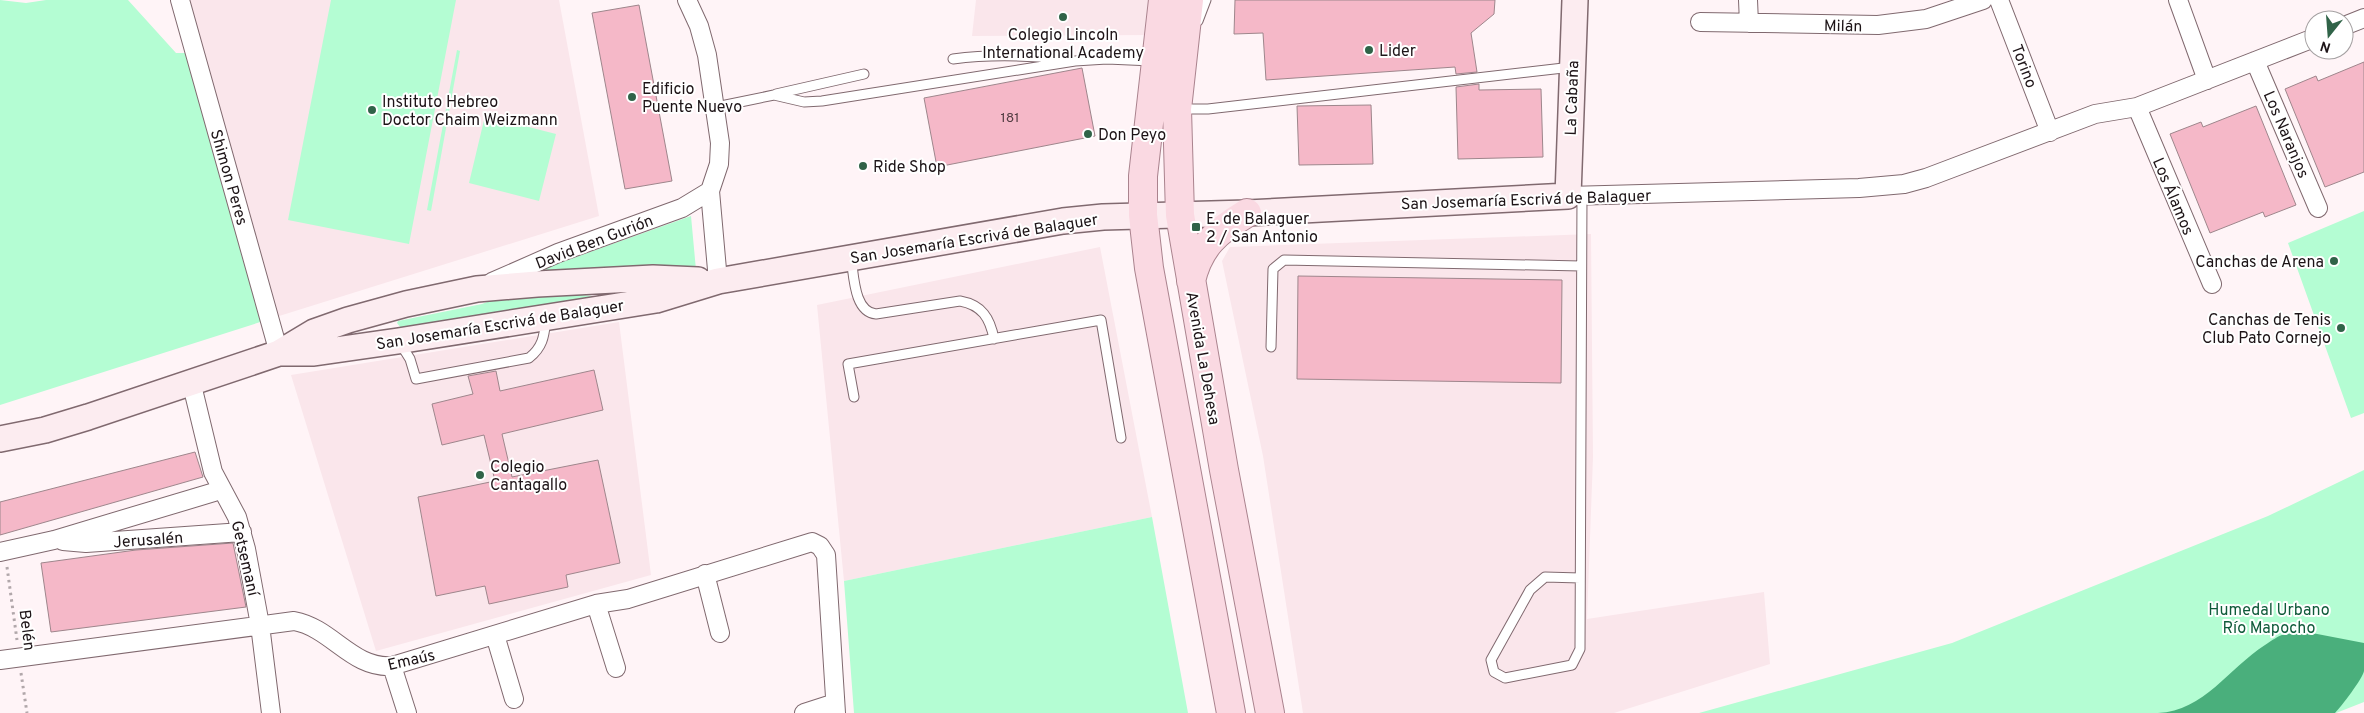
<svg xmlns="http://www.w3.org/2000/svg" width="2364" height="713" font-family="Overpass,sans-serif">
	<rect width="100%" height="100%" fill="#fff4f7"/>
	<path fill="#fae6eb" d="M189,0H559L599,216L276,317Z
		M976,0H1154L1149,35L972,36Z
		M1591,234L1593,457L1587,619L1764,592L1770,664L1614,713H1303L1263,456L1222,261L1230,247Z
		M1100,247L1152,517L844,581L817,305Z
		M619,322L651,575L376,651L291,375Z"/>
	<path fill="#b4fdd3" d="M0,0L26,3L46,0H128L176,53H202L276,317L0,405Z
		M331,0H456L409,244L288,220Z
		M457,50L460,51L431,211L427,210Z
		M485,116L556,134L539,201L469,183Z
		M2364,211V413L2351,418L2288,243Z
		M691,216L696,270L528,274Z
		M572,294L602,297L401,328L397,323L398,321L482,304L492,300Z
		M2364,470V702L2336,713H1699L1952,643L2268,516Z
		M1152,517L1188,713H854L844,581Z"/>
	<path fill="#4aaf7c" d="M2312,633L2364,643C2364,652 2364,662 2364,671C2363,678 2341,707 2335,713H2158C2204,711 2229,668 2265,645C2271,641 2279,635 2286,634C2294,632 2304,633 2312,633Z"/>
	<path fill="#f5b8c8" stroke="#9e868c" d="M1235,0H1495L1494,14L1471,33L1477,72L1456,74L1455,67L1266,80L1263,33L1234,34Z
		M639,5L672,181L625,189L592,13Z
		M2364,62V172L2325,187L2285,89L2316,76L2318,81Z
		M1082,68L1095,136L937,167L924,98Z
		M1479,84V90L1541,89L1543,157L1458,159L1456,87Z
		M1371,105L1373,164L1299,165L1297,106Z
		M2256,106L2296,205L2265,217L2263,212L2210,233L2170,134L2201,122L2203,127Z
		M1298,276L1562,280L1561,383L1297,379Z
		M594,370L603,410L502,434L512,477L598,460L620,563L566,575L568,587L489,604L485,586L436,596L418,497L495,481L484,435L442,445L432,404L473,394L468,376L496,371L500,391Z
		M195,452L203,477L0,535V502Z
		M233,543L246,607L51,632L41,563L136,550Z"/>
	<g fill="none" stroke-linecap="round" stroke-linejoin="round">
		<g stroke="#80696f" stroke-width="11">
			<path id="lane" d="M1198,21L1206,0
				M953,59C990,54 1025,55 1063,59
				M776,94L864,74
				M716,107L774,95L804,102L822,101L1075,61L1107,59L1152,61
				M1180,109H1208L1572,67
				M851,258C854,276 854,312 876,314L960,301C982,305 990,318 994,339
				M400,343L410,359L416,379L529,358C543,347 544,336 546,320
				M1271,347L1273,269L1284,260L1581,266
				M854,397L848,364L1101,320L1121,438
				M1580,578L1545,577L1530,590L1491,660L1494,672L1505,678L1572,665L1580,649L1582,195"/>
		</g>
		<g stroke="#80696f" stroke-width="20">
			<path id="street" d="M180,0L279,353
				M687,0L699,26L707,55L720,143L719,164L710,191L718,281
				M1748,0L1749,23
				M1999,0L2050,132
				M2178,0L2207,80
				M1700,22L1878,25L1926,19L1983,0
				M2344,26L2364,18
				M2255,61L2318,208
				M2137,107L2212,284
				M1568,196L1859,188L1904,184L1926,178L2095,114L2137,107L2314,38
				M492,282L558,253L682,208L710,191
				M191,381L213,472L237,517L246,549L260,625L271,713
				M63,541L86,543L242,532
				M0,552L54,540L221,490
				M705,574L720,633
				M596,604L616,668
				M495,635L514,699
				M0,660L294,621C332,628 352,669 392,666L596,604L628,599L812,542L820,546L826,555L836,713
				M392,666L407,713
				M804,713L835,703"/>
		</g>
		<g stroke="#80696f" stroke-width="28">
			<path id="secondary" d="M279,353H314L398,341L656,300L718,281L1063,221L1103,217L1247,213L1568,196L1575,0
				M0,439L45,430L88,417L279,353L314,332L348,320L406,304L477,289L537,284L653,278L698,280"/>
		</g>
		<g stroke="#aa838e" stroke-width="30">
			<path id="primary" d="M1163,0L1143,176V215L1149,268L1231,713
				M1189,0L1177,109L1180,215L1224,470L1270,713
				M1191,281C1199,246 1217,231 1247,213"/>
		</g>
		<path stroke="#b1a7aa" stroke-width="3" stroke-dasharray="2.5 4" stroke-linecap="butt" d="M7,567L17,640
			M21,673L27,713"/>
		<use href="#lane" stroke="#fff" stroke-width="9"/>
		<use href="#street" stroke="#fff" stroke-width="18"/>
		<use href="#secondary" stroke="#fcecf0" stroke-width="25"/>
		<use href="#primary" stroke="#fad9e2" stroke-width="28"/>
	</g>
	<g fill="#306348" stroke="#fff" stroke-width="2">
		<circle cx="1063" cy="17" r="5"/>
		<circle cx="1369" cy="50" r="5"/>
		<circle cx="632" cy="97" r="5"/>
		<circle cx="372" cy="110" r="5"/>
		<circle cx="1088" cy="134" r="5"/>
		<circle cx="863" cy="166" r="5"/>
		<rect x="1191" y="222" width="10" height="10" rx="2.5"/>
		<circle cx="2334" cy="261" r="5"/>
		<circle cx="2341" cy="328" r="5"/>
		<circle cx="480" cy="475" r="5"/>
	</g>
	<g text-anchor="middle" stroke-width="4" stroke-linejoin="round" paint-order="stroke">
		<g font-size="14" fill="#533d43">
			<text x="1010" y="122">181</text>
		</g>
		<g font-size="16" fill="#1d1417" stroke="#fff">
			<text transform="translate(1843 25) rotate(1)" y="6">Milán</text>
			<text transform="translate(2025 66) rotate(69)" y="6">Torino</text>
			<text transform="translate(1571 98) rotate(-88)" y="6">La Cabaña</text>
			<text transform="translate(2287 134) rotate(67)" y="6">Los Naranjos</text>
			<text transform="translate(230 177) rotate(74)" y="6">Shimon Peres</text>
			<text transform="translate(2174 196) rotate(67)" y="6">Los Álamos</text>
			<text transform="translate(1526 199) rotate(-2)" y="6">San Josemaría Escrivá de Balaguer</text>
			<text transform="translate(974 238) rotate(-9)" y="6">San Josemaría Escrivá de Balaguer</text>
			<text transform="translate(594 241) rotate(-21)" y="6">David Ben Gurión</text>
			<text transform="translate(500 324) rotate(-9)" y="6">San Josemaría Escrivá de Balaguer</text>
			<text transform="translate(1204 358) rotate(80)" y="6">Avenida La Dehesa</text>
			<text transform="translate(148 539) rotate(-4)" y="6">Jerusalén</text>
			<text transform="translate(246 558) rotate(77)" y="6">Getsemaní</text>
			<text transform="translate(28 630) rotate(83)" y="6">Belén</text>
			<text transform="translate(411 659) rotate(-13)" y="6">Emaús</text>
		</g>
		<g font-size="16" fill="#1d1417" stroke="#fff" text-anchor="start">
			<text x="1063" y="40" text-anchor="middle">Colegio Lincoln<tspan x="1063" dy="18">International Academy</tspan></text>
			<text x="1379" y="56">Lider</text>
			<text x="642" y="94">Edificio<tspan x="642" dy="18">Puente Nuevo</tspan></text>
			<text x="382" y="107">Instituto Hebreo<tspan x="382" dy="18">Doctor Chaim Weizmann</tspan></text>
			<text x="1098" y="140">Don Peyo</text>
			<text x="873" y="172">Ride Shop</text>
			<text x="1206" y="224">E. de Balaguer<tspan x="1206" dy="18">2 / San Antonio</tspan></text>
			<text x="2324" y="267" text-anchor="end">Canchas de Arena</text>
			<text x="2331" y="325" text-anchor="end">Canchas de Tenis<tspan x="2331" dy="18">Club Pato Cornejo</tspan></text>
			<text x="490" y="472">Colegio<tspan x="490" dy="18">Cantagallo</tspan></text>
		</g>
		<g font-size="16" fill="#0f5b3a" stroke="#fff">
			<text x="2269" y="615">Humedal Urbano<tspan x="2269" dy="18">Río Mapocho</tspan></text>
		</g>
	</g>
	<g transform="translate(2329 35) rotate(197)"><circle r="24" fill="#ffffff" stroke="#a5a1a2"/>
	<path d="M0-4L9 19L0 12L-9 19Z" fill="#306348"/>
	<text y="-8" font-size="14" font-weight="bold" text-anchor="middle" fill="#1d1417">N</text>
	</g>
</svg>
